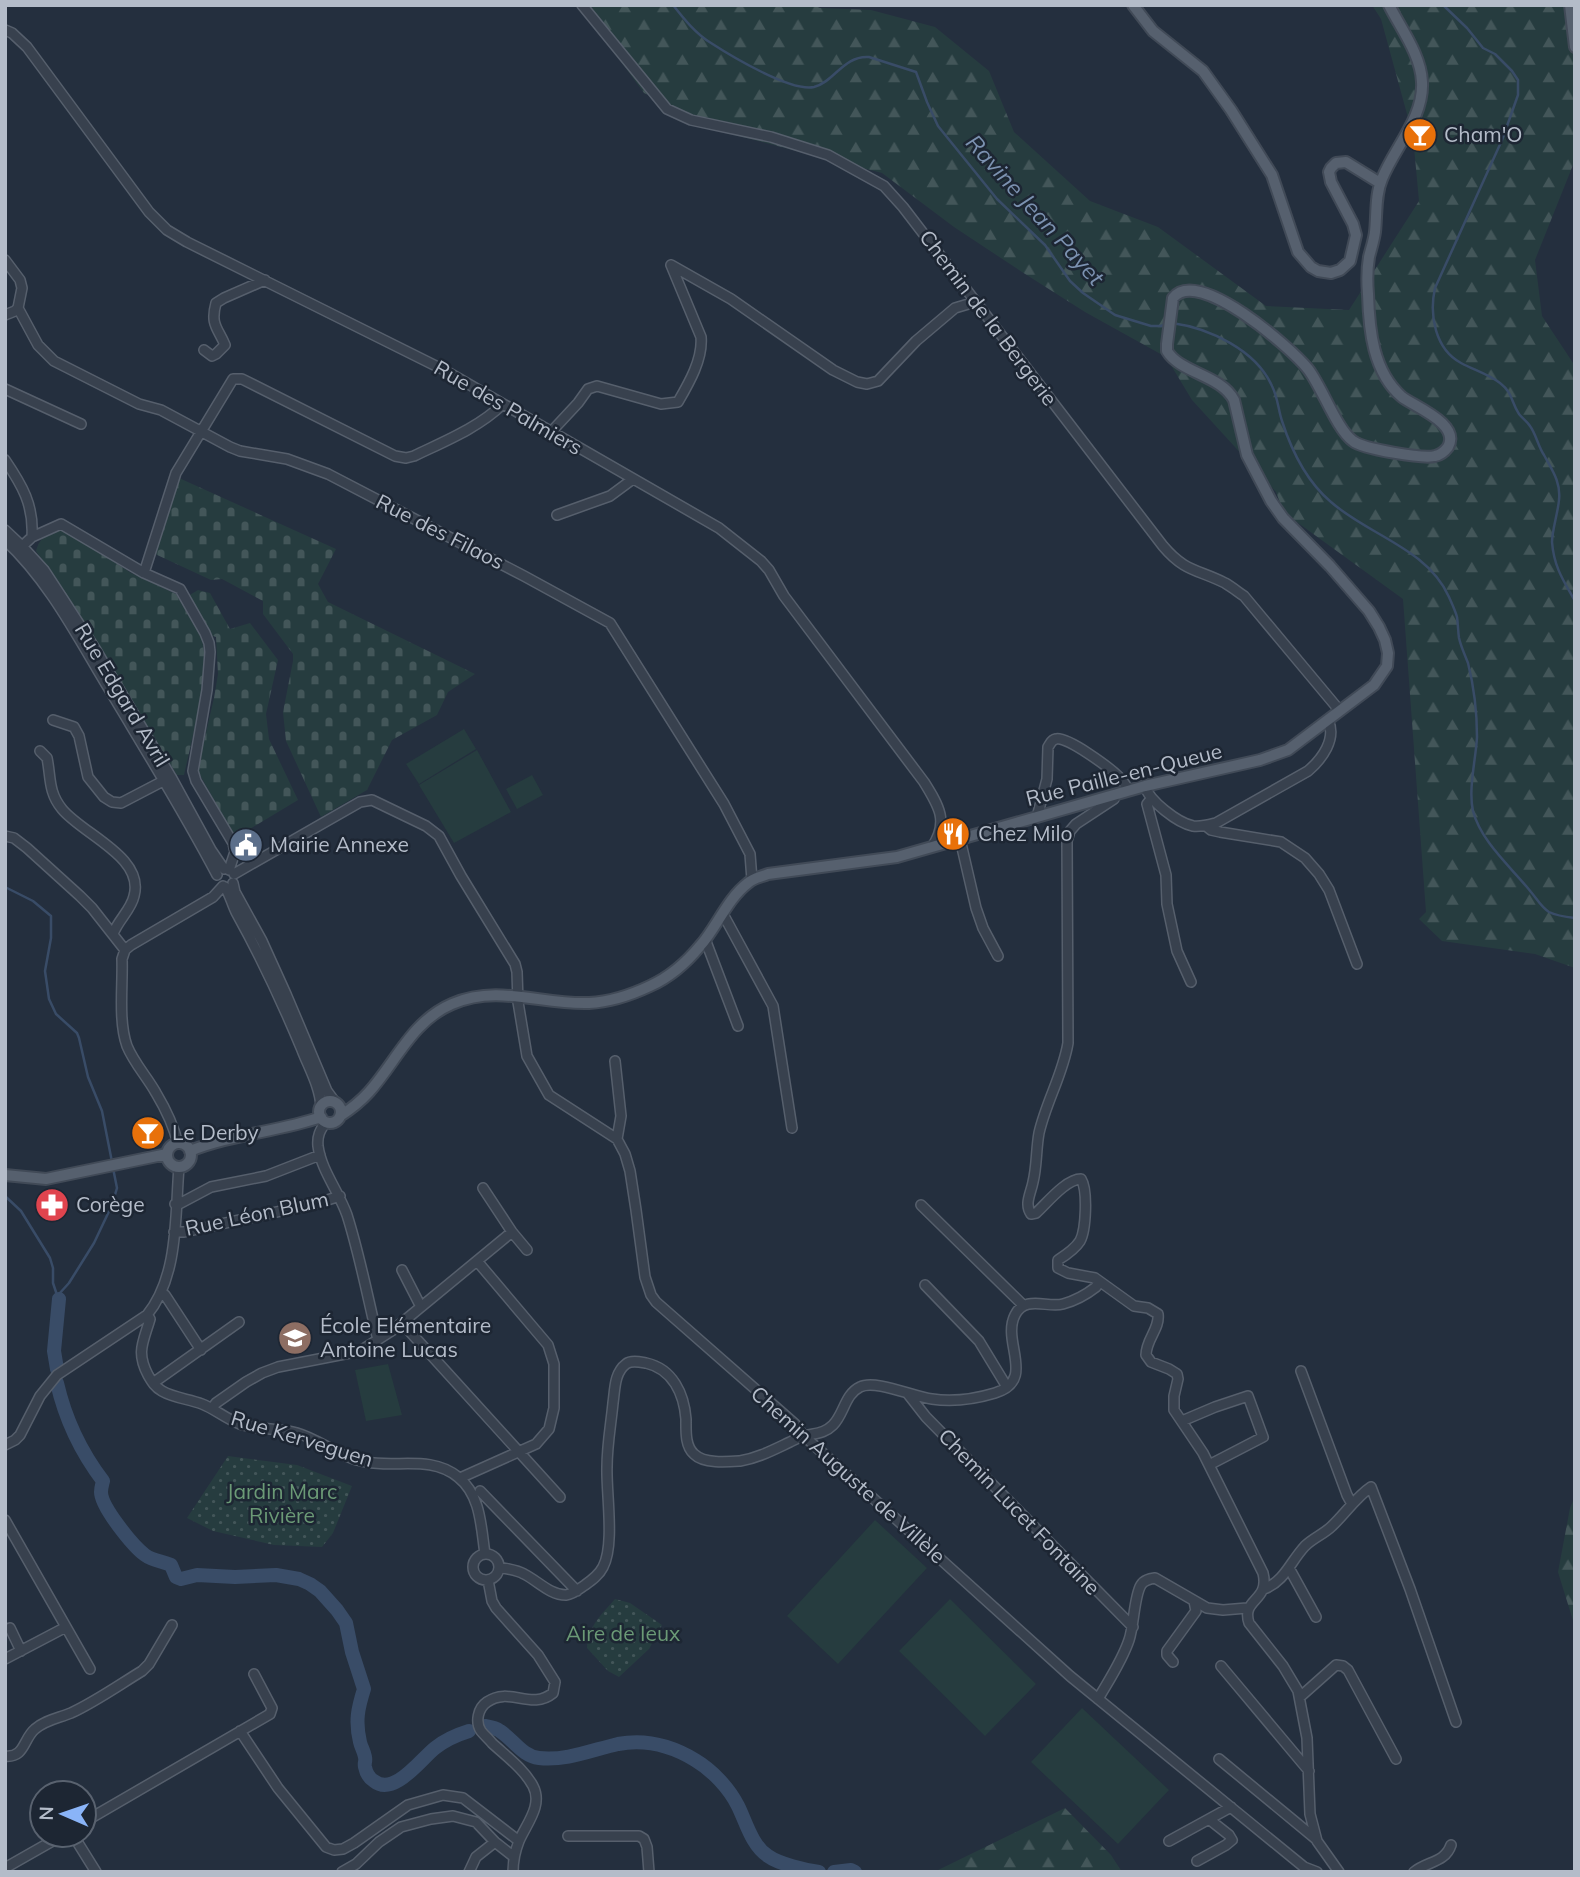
<svg xmlns="http://www.w3.org/2000/svg" width="1580" height="1877" font-family="Mulish,sans-serif">
	<defs>
		<pattern id="forest-firs" width="22" height="20" patternUnits="userSpaceOnUse" patternTransform="scale(1.75)"><rect width="22" height="20" fill="#263c3f"/><path d="M5 1l3.5 6h-7zM16 11l3.5 6h-7z" fill="#435659"/></pattern>
		<pattern id="cemetery-stones" width="16" height="16" patternUnits="userSpaceOnUse" patternTransform="scale(1.75)"><rect width="16" height="16" fill="#263c3f"/><path d="M2 7V4a2 2 0 0 1 4 0v3zM10 15v-3a2 2 0 0 1 4 0v3z" fill="#435659"/></pattern>
		<pattern id="park-dots" width="8" height="8" patternUnits="userSpaceOnUse" patternTransform="scale(1.75)"><rect width="8" height="8" fill="#263c3f"/><path d="M2 2h.1M6 6h.1" fill="none" stroke="#435659" stroke-width="1.8" stroke-linecap="round"/></pattern>
	</defs>
	<rect width="100%" height="100%" fill="#242f3e"/>
	<path fill="#263c3f" d="M464,729L476,749L419,784L406,764Z
		M477,750L511,812L454,843L419,785Z
		M532,775L543,795L517,809L506,789Z
		M388,1364L402,1415L366,1421L355,1370Z
		M875,1520L927,1568L838,1664L787,1616Z
		M950,1599L1036,1684L985,1736L899,1651Z
		M1082,1708L1169,1790L1118,1844L1031,1762Z"/>
	<path fill="url(#forest-firs)" d="M591,5H813L820,8L871,10L935,27L989,71L1014,132L1090,201L1158,227L1266,306L1349,310L1419,201L1413,136L1381,19L1372,5H1574L1575,160L1535,260L1542,316L1575,366V968L1535,954L1442,941L1419,919L1426,912L1403,599L1294,520L1288,524L1276,492L1192,400L1166,357L1085,312L1022,272L954,227L882,173L731,134L644,93L605,40Z
		M1575,1496V1627L1558,1572L1570,1508Z
		M1065,1808L1111,1855L1122,1872H934Z"/>
	<path fill="url(#cemetery-stones)" d="M179,478L336,549L318,584L328,602L475,674L448,692L437,715L392,740L367,790L321,817L286,741L283,712L293,661V654L263,614V601L222,579L211,580L155,554Z
		M61,529L69,532L131,573L176,594L202,638L205,659L202,696L184,775H177L68,599L36,551C39,539 48,531 61,529Z
		M198,590L210,593L230,629L250,623L278,660L266,714L269,739L298,800L235,838L199,773L198,767L214,698L218,674L216,637L210,635L188,596Z"/>
	<path fill="url(#park-dots)" d="M228,1456L297,1465L352,1486L333,1533L322,1547L274,1545L213,1531L187,1518Z
		M615,1599L630,1603L662,1625L649,1649L619,1677L608,1671L587,1648C588,1626 602,1614 615,1599Z"/>
	<g fill="none" stroke-linecap="round" stroke-linejoin="round">
		<path stroke="#394c67" stroke-width="2.5" d="M673,5C684,19 696,34 711,43C731,56 791,92 814,87C834,82 844,55 869,57L916,72L927,102L938,126L997,199L1045,245L1070,281L1083,293L1115,315L1151,326H1161L1166,324
			M1443,5L1467,28L1483,48L1495,54L1512,71L1518,80V95L1502,140L1435,288C1429,315 1435,349 1461,363C1474,370 1488,374 1500,383C1513,393 1511,402 1519,414C1522,418 1527,421 1530,426C1536,434 1538,446 1544,455C1552,470 1561,482 1559,500C1558,512 1552,531 1552,542C1554,567 1563,580 1575,601
			M1172,323C1209,328 1256,350 1272,386C1278,398 1278,409 1282,421C1292,452 1306,481 1331,502C1368,535 1427,548 1449,597C1452,604 1455,610 1457,617C1458,624 1458,631 1459,638C1461,647 1465,655 1468,663C1474,687 1477,712 1477,737C1476,758 1468,790 1473,811C1481,842 1512,868 1531,892C1537,899 1541,907 1549,912C1557,916 1566,917 1575,918
			M5,887L33,901L51,916V938L45,971L49,999L56,1014L77,1033L79,1038L88,1077L102,1111L112,1162
			M5,1196L21,1211L50,1258L53,1268V1283L57,1295
			M59,1299V1294L69,1283L94,1243L112,1205L117,1188L113,1168"/>
		<path stroke="#394c67" stroke-width="14" d="M57,1369L54,1351L59,1299
			M57,1383C65,1418 81,1452 103,1481C102,1485 101,1488 101,1492C101,1507 133,1546 145,1555C153,1561 162,1561 171,1565L176,1577L181,1579L197,1575L235,1577L276,1575L299,1579L310,1584L320,1591L337,1610L346,1623L352,1652L364,1689C358,1708 355,1721 360,1742C361,1747 364,1751 365,1757C366,1763 364,1761 365,1767C366,1772 369,1778 374,1781C394,1797 421,1759 435,1748C445,1740 456,1735 469,1731
			M485,1726C491,1727 496,1728 500,1731C514,1740 522,1756 539,1758C566,1761 592,1750 618,1744C645,1739 672,1746 695,1760C712,1770 729,1788 738,1806C746,1822 752,1846 768,1856C779,1864 805,1870 819,1872
			M834,1872L851,1870L855,1872"/>
		<g stroke="#565f6c" stroke-width="12">
			<path id="minor" d="M582,5L667,109L691,120L771,137L828,155L884,186L903,207L1163,546C1185,572 1197,569 1225,583C1232,587 1238,592 1244,596L1340,711
				M5,30L12,33L27,47L149,212L167,230L187,242L444,370L719,528L761,561L769,570L784,596L924,782C939,806 949,822 932,847
				M5,260L20,280L22,288L18,308L15,311L5,315
				M671,265L731,299L833,370L857,382L867,384L878,381L916,341L955,308L975,302
				M18,308L38,345L54,361L139,404L161,410L230,447L240,451L287,459L328,474L524,576L610,623L724,804L750,854L752,880
				M204,350L212,356L216,354L225,345C218,328 210,325 216,303L224,298L265,280
				M5,389L81,424
				M551,432L578,403L588,389L597,386L661,404L678,402C689,383 703,359 701,337L671,265
				M5,460C22,485 34,505 32,537L18,550
				M557,515L610,496L633,479
				M5,530L22,546L44,570L63,599L96,650L171,777L211,850L224,869
				M32,537L61,524L144,573L180,589L205,633L209,643L210,652L207,690L193,771L196,781L233,843L235,852L229,870
				M5,540C50,582 78,638 109,689C146,751 184,812 217,875
				M144,573L176,473L233,379H242L395,456L406,458L414,456C445,441 478,428 503,404
				M53,720L74,727L79,736L88,777L104,797L112,802L121,803L167,779
				M40,751L47,758C51,777 48,792 62,809C82,834 145,857 134,896C131,910 118,920 113,934
				M1145,786C1149,801 1178,823 1193,826C1201,827 1208,825 1216,823L1308,771C1322,759 1337,739 1328,720
				M1115,794L1114,799L1076,824L1070,831L1067,841L1068,1043C1063,1074 1046,1102 1039,1133C1036,1149 1037,1166 1033,1182C1031,1193 1024,1204 1031,1214L1036,1213C1047,1203 1066,1179 1081,1179C1088,1190 1086,1230 1080,1241C1075,1249 1066,1255 1058,1260V1268L1068,1273L1095,1278L1134,1306L1148,1308L1158,1314C1160,1329 1146,1339 1146,1355L1151,1362L1169,1369L1177,1374L1178,1379L1174,1396V1410L1203,1453L1263,1573C1270,1602 1241,1598 1249,1623L1283,1666L1298,1691L1307,1738L1310,1814L1317,1841L1339,1872
				M1151,799L1147,804L1166,875L1167,904L1177,951L1191,982
				M1037,817L1047,779L1048,747C1051,743 1051,740 1056,739C1067,736 1110,768 1119,777C1123,780 1126,786 1129,791
				M1206,826L1211,830L1220,832L1281,842L1305,858L1319,874L1329,890L1357,964
				M5,836L14,838L27,848L80,896L92,908L125,950
				M960,839L976,908L983,928L998,956
				M234,874L360,802L372,800L426,826L439,836L461,876L515,964L517,972L518,1002L527,1056L549,1095L617,1139L625,1154L630,1171L636,1210L645,1277L651,1295L656,1302L795,1424L804,1436L1070,1676L1304,1867L1317,1872
				M233,883L235,892L262,941L286,994L327,1091L335,1102
				M225,887C230,895 232,904 236,912C261,957 282,1002 302,1050C309,1068 320,1087 321,1107
				M723,914L773,1006L792,1128
				M705,939L738,1026
				M615,1061L621,1116L617,1139
				M326,1122C320,1130 317,1136 318,1146C321,1170 339,1192 347,1215C360,1256 368,1299 378,1340
				M178,1144C174,1127 165,1108 156,1093C147,1077 134,1063 127,1046C118,1021 123,985 122,959L125,950L131,945L213,897L223,886
				M483,1188L512,1232L527,1250
				M175,1204H179L211,1187L266,1176L320,1155
				M921,1205L1023,1305
				M174,1232H184L318,1203L340,1196
				M402,1270L421,1307
				M925,1285L979,1341L1007,1387
				M161,1292L165,1295L201,1350
				M147,1315L150,1319C143,1343 136,1352 148,1375C152,1382 155,1387 162,1391C174,1398 189,1399 202,1404C215,1409 226,1419 240,1424C258,1430 279,1428 297,1433C321,1440 340,1458 366,1462C397,1468 431,1455 458,1477C481,1495 481,1527 485,1554
				M402,1323L560,1497
				M1301,1371L1347,1495L1352,1504
				M153,1383L239,1322
				M908,1394L926,1417L1133,1627
				M212,1408L216,1403L246,1382L262,1373L278,1367L360,1351L393,1330L512,1232
				M1182,1421L1215,1407L1248,1396L1263,1437L1209,1465
				M5,1445L15,1440L20,1435L40,1396L57,1375L147,1315C179,1276 175,1214 179,1167
				M460,1478L536,1444L549,1429L554,1408V1364L548,1345L477,1261
				M480,1491L577,1591
				M5,1520L90,1669
				M473 1567a13 13 0 1 1 26 0a13 13 0 1 1-26 0Z
				M499,1567C507,1569 517,1570 524,1574C538,1581 550,1595 566,1595C574,1594 579,1589 585,1585C592,1580 599,1575 603,1567C615,1545 606,1492 607,1467C607,1445 611,1424 613,1403C615,1390 614,1373 626,1364C631,1360 640,1362 646,1363C673,1369 684,1394 686,1419C686,1431 685,1446 694,1454C704,1464 727,1462 740,1461C758,1458 773,1450 790,1442C794,1440 799,1437 804,1436C815,1433 824,1434 833,1425C844,1414 845,1394 860,1387C875,1379 914,1397 932,1399C952,1402 975,1399 995,1393C1037,1380 1001,1342 1015,1315C1025,1295 1047,1308 1063,1304C1074,1301 1087,1294 1096,1287L1098,1284L1095,1278
				M1289,1568L1316,1617
				M488,1580L492,1601L496,1608L538,1655L555,1682L553,1693C531,1711 510,1686 487,1702C478,1708 475,1722 481,1731C484,1735 489,1739 492,1743C506,1756 524,1769 533,1786C543,1805 527,1823 519,1841C515,1851 513,1861 513,1872
				M1264,1589C1285,1581 1290,1562 1305,1546C1313,1538 1324,1534 1332,1526C1345,1514 1356,1497 1371,1487L1410,1589L1456,1722
				M10,1628L21,1651
				M5,1659L66,1627
				M1173,1662L1167,1655V1651L1196,1611L1194,1601
				M1221,1666L1309,1771
				M1300,1697L1336,1665L1343,1666L1348,1670L1396,1759
				M1098,1699C1109,1680 1122,1661 1129,1640C1134,1626 1134,1596 1141,1585C1144,1580 1149,1579 1155,1578L1207,1608L1223,1610L1247,1608
				M240,1731L278,1788L326,1847L334,1850L343,1849L354,1843L408,1805L443,1795L463,1798L519,1841
				M5,1756C25,1758 23,1739 35,1729C45,1720 59,1718 71,1713C95,1702 119,1685 142,1671L149,1664L172,1625
				M1219,1759L1316,1839
				M84,1822L270,1714L272,1708L254,1674
				M73,1835L96,1872
				M568,1836H639L644,1839L647,1847L649,1872
				M1169,1841L1231,1807
				M1197,1861L1226,1845L1232,1840L1229,1835L1210,1820
				M5,1868L63,1835
				M342,1872L356,1864L379,1842L401,1827L431,1819L453,1816L476,1822L495,1842L514,1857
				M469,1872L476,1857L495,1842
				M1414,1872C1427,1861 1445,1863 1451,1845"/>
		</g>
		<g stroke="#414a57" stroke-width="14">
			<path id="major" d="M1133,5L1153,31L1203,71L1231,110L1272,175L1298,252L1311,267L1318,271L1331,273L1340,270L1350,261L1356,235L1353,224L1331,182L1329,172L1331,168L1336,163L1346,162L1380,183
				M1570,5L1575,47
				M319 1112a11 11 0 1 1 22 0a11 11 0 1 1-22 0Z
				M340,1116C351,1109 360,1102 369,1092C396,1062 412,1021 452,1004C498,984 542,1005 589,1003C610,1002 631,995 650,986C670,977 686,963 700,946C717,927 727,899 748,883C753,878 761,877 768,874L897,857L1145,786L1260,760L1288,750L1374,685L1387,666L1388,653L1385,640L1379,627L1369,611L1330,566L1283,518L1271,501L1247,455L1234,400C1221,375 1180,373 1167,351V344L1173,298C1198,266 1291,348 1308,369C1322,387 1337,430 1353,441C1363,449 1423,459 1435,456C1440,455 1445,451 1448,447C1461,424 1415,407 1402,397C1373,372 1369,330 1368,294C1367,282 1367,269 1369,257C1371,249 1374,240 1375,232C1377,214 1375,195 1382,179C1394,148 1424,118 1422,82C1421,55 1401,29 1389,5
				M167 1155a12 12 0 1 1 24 0a12 12 0 1 1-24 0Z
				M190,1151C232,1134 278,1132 321,1117
				M5,1175L46,1179L167,1154"/>
		</g>
		<use href="#minor" stroke="#38414e" stroke-width="9"/>
		<use href="#major" stroke="#56606e" stroke-width="10"/>
	</g>
	<defs>
		<g id="bar-disc" transform="scale(1.75)"><circle r="9.5" fill="#e8710a" stroke="#1d2633"/><path d="M-6-5H6L.8 .8V4.5H3.5V6h-7V4.5H-.8V.8Z" fill="#fff"/></g>
		<g id="restaurant-disc" transform="scale(1.75)"><circle r="9.5" fill="#e8710a" stroke="#1d2633"/><path d="M-5-6h1v4h1v-4h1v4h1v-4h1v5L-1.5 .5V6h-2V.5L-5-1ZM5-6V6H3V1.5H1.5Q1.5-4 5-6Z" fill="#fff"/></g>
		<g id="civic-disc" transform="scale(1.75)"><circle r="9.5" fill="#5c6f8a" stroke="#1d2633"/><path d="M-.6-6.5H3V-4.5H.6V-3L4-1V1h2V6H-6V1h2V-1L-.6-3ZM-1.2 2.5V6h2.4V2.5Z" fill="#fff"/></g>
		<g id="pharmacy-disc" transform="scale(1.75)"><circle r="9.5" fill="#e0444e" stroke="#1d2633"/><path d="M-2-6h4v4h4v4h-4v4h-4v-4h-4v-4h4Z" fill="#fff"/></g>
		<g id="school-disc" transform="scale(1.75)"><circle r="9.5" fill="#8d6e63" stroke="#1d2633"/><path d="M0-5L7-2L0 1L-7-2ZM-4 1L0 2.5L4 1V4Q0 6-4 4Z" fill="#fff"/></g>
	</defs>
	<g fill-rule="evenodd">
		<use href="#bar-disc" x="1420" y="135"/>
		<use href="#restaurant-disc" x="953" y="834"/>
		<use href="#civic-disc" x="246" y="845"/>
		<use href="#bar-disc" x="148" y="1133"/>
		<use href="#pharmacy-disc" x="52" y="1205"/>
		<use href="#school-disc" x="295" y="1338"/>
	</g>
	<g text-anchor="middle" stroke-width="5" stroke-linejoin="round" paint-order="stroke">
		<g font-size="21" fill="#b4bcc9" stroke="#1d2633" text-anchor="start">
			<text x="1444" y="142">Cham'O</text>
			<text x="978" y="841">Chez Milo</text>
			<text x="270" y="852">Mairie Annexe</text>
			<text x="172" y="1140">Le Derby</text>
			<text x="76" y="1212">Corège</text>
			<text x="320" y="1333">École Elémentaire<tspan x="320" dy="24">Antoine Lucas</tspan></text>
		</g>
		<g font-size="21" fill="#b4bcc9" stroke="#1d2633">
			<text transform="translate(988 318) rotate(53)" y="7">Chemin de la Bergerie</text>
			<text transform="translate(508 408) rotate(30)" y="7">Rue des Palmiers</text>
			<text transform="translate(440 532) rotate(27)" y="7">Rue des Filaos</text>
			<text transform="translate(122 695) rotate(59)" y="7">Rue Edgard Avril</text>
			<text transform="translate(1124 775) rotate(-14)" y="7">Rue Paille-en-Queue</text>
			<text transform="translate(257 1214) rotate(-12)" y="7">Rue Léon Blum</text>
			<text transform="translate(302 1439) rotate(17)" y="7">Rue Kerveguen</text>
			<text transform="translate(848 1475) rotate(42)" y="7">Chemin Auguste de Villèle</text>
			<text transform="translate(1019 1512) rotate(46)" y="7">Chemin Lucet Fontaine</text>
		</g>
		<g font-size="21" fill="#6b9a76" stroke="#1d2633">
			<text x="282" y="1499">Jardin Marc<tspan x="282" dy="24">Rivière</tspan></text>
			<text x="623" y="1641">Aire de Ieux</text>
		</g>
		<g font-size="23" font-style="italic" fill="#7c92b1" stroke="#1d2633">
			<text transform="translate(1035 210) rotate(48)" y="8">Ravine Jean Payet</text>
		</g>
	</g>
	<rect width="1580" height="1877" fill="none" stroke="#b4bcc9" stroke-width="14"/>
	<g transform="translate(63 1814) rotate(272)"><circle r="33" fill="#1d2633" stroke="#59626f" stroke-width="2"/>
	<path d="M0-5L12 26L0 18L-12 26Z" fill="#8ab4f8"/>
	<text y="-10" font-size="19" font-weight="bold" text-anchor="middle" fill="#b4bcc9">N</text>
	</g>
</svg>
